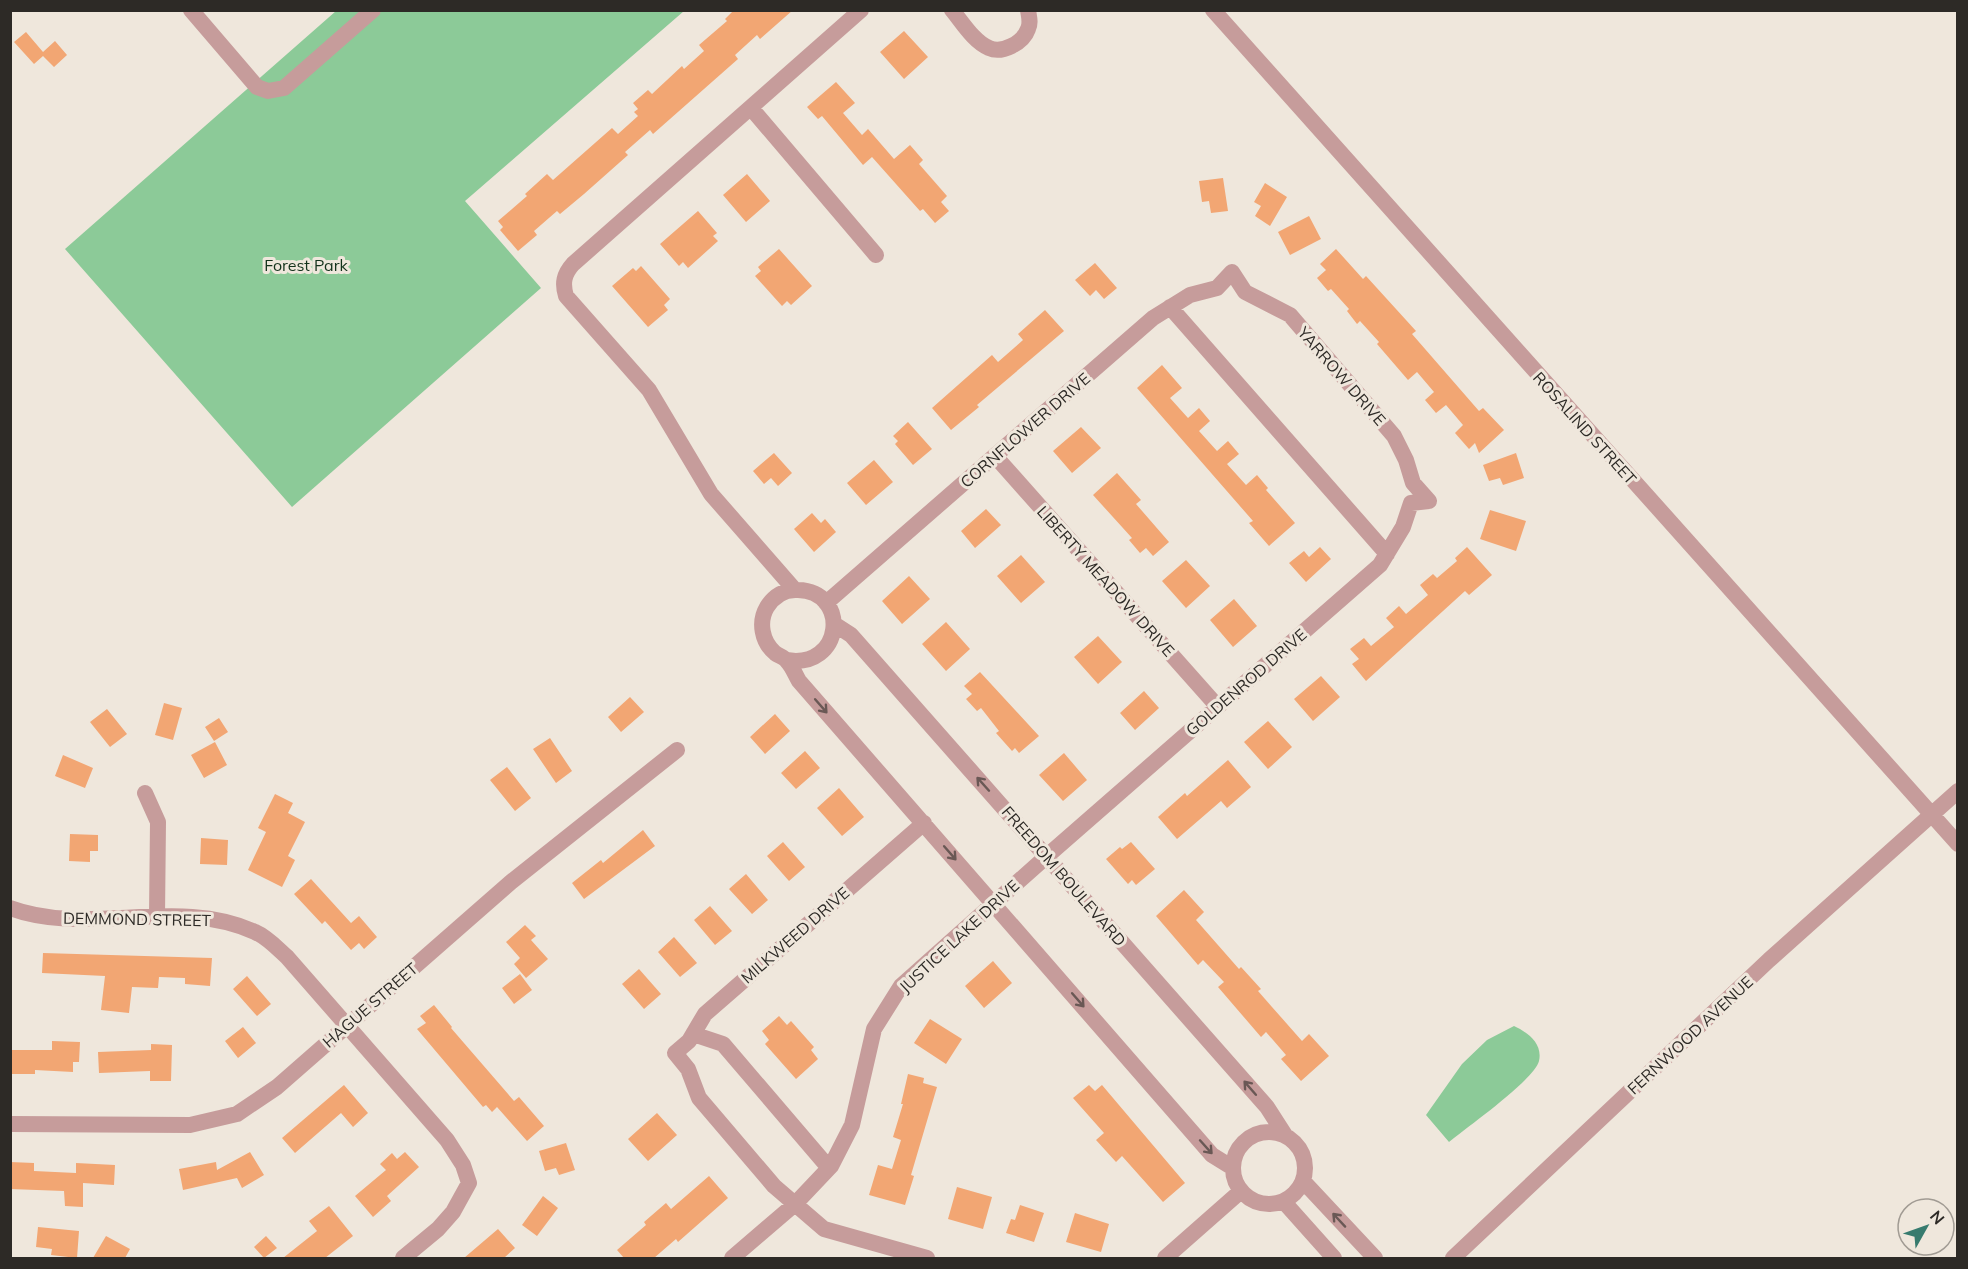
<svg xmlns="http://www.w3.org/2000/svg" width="1968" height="1269" font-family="Mulish,sans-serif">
	<rect width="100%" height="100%" fill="#efe7dc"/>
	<path fill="#8cca98" d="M336,11H684L465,201L541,288L292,507L65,249Z
		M1514,1026C1527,1032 1543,1043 1539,1061C1534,1080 1467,1127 1449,1142L1426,1115L1462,1064L1487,1040Z"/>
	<path fill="#f2a673" d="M734,10H793L760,39L757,35L735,55L738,59L653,134L650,130L625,152L628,155L584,194L560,214L557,211L534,231L537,235L518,251L500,230L503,227L498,221L527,196L525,194L547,174L553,180L612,128L618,134L638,116L634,112L638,109L633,103L648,90L652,94L682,66L684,69L704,51L699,45L727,21L725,19Z
		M904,31L928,57L904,79L880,52Z
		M26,32L43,52L55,41L67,55L54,67L43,56L34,64L14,42Z
		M836,82L855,103L843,113L862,135L868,129L894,159L910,145L923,160L919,164L947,196L941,202L949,211L935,223L923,209L920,211L872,157L863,165L822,116L818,119L807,107Z
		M747,174L770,201L746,222L723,195Z
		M1223,178L1228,211L1211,213L1209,201L1202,202L1199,181Z
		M1265,183L1287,197L1270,226L1255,216L1261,206L1254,202Z
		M698,211L717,233L713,236L718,241L688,268L683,262L679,266L660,244Z
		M1309,216L1321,239L1290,255L1278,232Z
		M779,249L812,286L791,305L787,301L782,306L755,276L761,271L758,267Z
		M1336,249L1363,279L1366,276L1416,331L1412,334L1479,411L1483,408L1504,430L1479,453L1475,443L1469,449L1455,433L1463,425L1446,405L1436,413L1425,400L1434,392L1417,372L1408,380L1377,344L1379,342L1360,321L1357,324L1347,311L1349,309L1331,289L1328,291L1317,278L1326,270L1320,264Z
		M1095,263L1117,288L1104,299L1096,290L1090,296L1075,280Z
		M641,266L670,299L664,305L668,310L648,327L612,286L633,268L636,271Z
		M1045,310L1064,331L977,405L979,407L951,430L932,408L992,355L998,362L1023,340L1018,334Z
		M1162,365L1182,388L1170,398L1188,418L1199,408L1210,421L1199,431L1217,451L1228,441L1239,454L1227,464L1246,485L1257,475L1268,488L1266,490L1295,523L1269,546L1249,523L1253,521L1137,388Z
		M908,422L932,449L913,465L895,444L898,441L893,436Z
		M1081,427L1101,448L1072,473L1053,451Z
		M774,453L792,473L778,486L771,478L764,484L753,471Z
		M1516,453L1524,478L1503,485L1500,478L1489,481L1483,465Z
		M874,460L893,482L866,505L847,483Z
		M1117,473L1141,500L1136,504L1169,542L1153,556L1146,548L1140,553L1129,540L1132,538L1093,495Z
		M986,509L1001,525L975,548L961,531Z
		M1490,510L1526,521L1516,551L1480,539Z
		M812,513L821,523L825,519L836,532L814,552L794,529Z
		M1320,547L1331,559L1306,582L1289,563L1304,551L1309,557Z
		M1467,547L1492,575L1469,595L1465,591L1366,681L1352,664L1359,659L1350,649L1364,638L1371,646L1394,627L1386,618L1399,606L1406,614L1428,595L1420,585L1433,574L1437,578L1457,561L1455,558Z
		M1021,555L1045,582L1021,603L997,576Z
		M1186,560L1210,586L1186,608L1162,581Z
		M909,576L930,599L902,624L882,601Z
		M1234,599L1257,626L1233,647L1210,620Z
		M946,622L970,649L946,671L922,644Z
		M1098,636L1122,662L1098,684L1074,657Z
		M980,672L1039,736L1019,753L1015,748L1012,751L996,733L999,731L981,708L977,711L966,699L972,694L964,686Z
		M1321,676L1340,697L1313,721L1294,699Z
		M1144,691L1159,708L1135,730L1120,713Z
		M630,697L644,712L621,732L608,717Z
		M164,703L182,708L173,740L155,735Z
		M107,709L127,734L110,747L90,722Z
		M775,714L790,731L765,754L750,737Z
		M219,718L228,732L214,741L205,727Z
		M1268,721L1292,747L1268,769L1244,742Z
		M550,738L572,771L556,783L533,749Z
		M215,742L227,765L204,778L191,755Z
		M805,751L820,768L796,789L781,773Z
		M1064,753L1087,780L1063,801L1039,775Z
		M63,755L93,768L85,788L55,776Z
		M1228,760L1251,787L1227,808L1221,801L1177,839L1158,817L1185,793L1187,796Z
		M507,767L531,798L515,811L490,780Z
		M839,788L864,817L842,836L817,808Z
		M275,794L293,803L288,813L305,822L288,856L295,860L282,887L248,870L266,832L258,828Z
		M643,830L655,846L584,899L572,883L601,860L603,863Z
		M70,834L98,835V851H90V862L69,861Z
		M201,838L228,840L227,865L200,864Z
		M783,842L805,867L789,881L767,856Z
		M1131,842L1155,869L1136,885L1132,880L1128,884L1106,859L1120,847L1122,849Z
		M746,874L768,900L752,914L729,889Z
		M311,879L351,923L359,916L377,937L364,949L359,943L351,950L325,921L322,924L294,894Z
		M1184,890L1204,912L1196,920L1239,969L1241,967L1261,989L1258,991L1302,1041L1309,1034L1329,1056L1301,1081L1281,1059L1286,1055L1266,1032L1261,1037L1218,987L1224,982L1203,960L1198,965L1156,916Z
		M710,906L732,931L715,945L694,920Z
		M525,925L536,936L531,940L548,959L526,978L514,964L520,958L506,942Z
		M674,937L697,963L680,977L658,952Z
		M43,953L212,958L210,986L185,984V978L159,977L158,988L132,987L129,1013L101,1010L105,976L42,973Z
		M993,961L1012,983L984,1008L965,986Z
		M639,969L661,994L644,1009L622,984Z
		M520,974L532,990L514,1004L502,988Z
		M247,976L271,1004L257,1016L233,989Z
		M434,1005L452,1027L451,1028L514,1101L519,1097L544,1126L527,1141L497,1107L492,1112L486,1105L483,1107L417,1029L426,1023L420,1016Z
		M779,1016L787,1025L791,1021L814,1047L811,1050L818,1059L796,1079L765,1044L769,1040L762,1031Z
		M930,1019L962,1039L946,1064L914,1043Z
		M243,1027L256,1043L238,1058L225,1041Z
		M52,1041L80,1042L79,1062H73V1072L35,1070V1074H10V1050H52Z
		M151,1044L172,1045L171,1081H150V1071L99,1073L98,1052L151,1050Z
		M908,1074L924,1078L923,1083L937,1087L911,1175L914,1176L905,1205L869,1195L878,1165L892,1169L901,1140L893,1137L903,1104H901Z
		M344,1085L368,1113L353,1127L341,1113L295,1153L282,1138Z
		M1089,1085L1095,1091L1102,1085L1185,1183L1163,1202L1122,1156L1116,1162L1096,1140L1104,1133L1073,1098Z
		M657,1113L677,1135L648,1161L628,1139Z
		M566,1143L575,1170L559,1175L556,1168L545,1171L539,1151Z
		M250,1152L264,1175L242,1188L237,1178L183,1190L179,1169L216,1162L217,1170Z
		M405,1152L419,1167L387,1196L391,1201L373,1217L355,1196L386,1170L380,1164L392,1153L397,1159Z
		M10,1162L34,1163V1171L76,1173V1163L115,1165L114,1185L83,1183V1207L65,1206L64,1191L10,1189Z
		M709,1176L728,1198L678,1242L676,1239L654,1258H624L617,1250L646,1225L644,1222L666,1203L671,1209Z
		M957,1187L992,1197L983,1229L948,1219Z
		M543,1196L558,1208L537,1236L522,1225Z
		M1020,1205L1044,1213L1034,1242L1006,1233L1011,1219L1015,1220Z
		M329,1206L353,1236L325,1258H283L317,1231L309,1221Z
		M1075,1213L1109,1224L1101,1252L1066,1242Z
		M38,1227L79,1231L77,1258L51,1255L52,1249L36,1247Z
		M498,1229L515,1248L504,1258H464Z
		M106,1236L130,1249L125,1258H93Z
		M266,1236L277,1248L264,1258L254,1247Z"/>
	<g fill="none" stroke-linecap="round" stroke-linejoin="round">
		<path stroke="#c69c9b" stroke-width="16" d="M191,10L257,87L268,91L284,88L373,10
			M952,10C962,22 974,42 989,48C1002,54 1023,43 1028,29C1031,23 1029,17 1028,10
			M1213,10L1958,844
			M751,108L876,255
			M1170,307L1387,554
			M995,456L1218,707
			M794,589L711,494L649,390L566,296C562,283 564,274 573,264L861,10
			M826,603L1153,318L1190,295L1217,288L1232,272L1245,292L1290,315L1394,436L1406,460L1413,483L1429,501
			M834,624L851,635L1267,1107L1285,1135
			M786,660C844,670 850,591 798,590C785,589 774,596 767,607C758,622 762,642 775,653C779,656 784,657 787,661C792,666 795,674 799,681L1212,1155L1233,1168
			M145,793L158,822L157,916
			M924,823L705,1014L689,1041L675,1053L688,1069L699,1098L774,1186L824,1229L927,1258
			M10,908C88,937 178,896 255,932C267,937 278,949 287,957L447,1140L463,1165L469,1183L453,1212L438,1229L403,1258
			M693,1034L723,1044L829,1168
			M10,1124L190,1125L237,1114L277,1087L511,882L677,750
			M1233 1168a36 36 0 1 1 72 0a36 36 0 1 1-72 0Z
			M1303,1181L1375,1258
			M1284,1202L1334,1258
			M732,1258L795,1204L831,1166L852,1125L874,1029L901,986L1047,856L1380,565L1403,527L1411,503L1429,501
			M1165,1258L1241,1191
			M1453,1258L1769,960L1958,791"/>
	</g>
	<defs><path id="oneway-shaft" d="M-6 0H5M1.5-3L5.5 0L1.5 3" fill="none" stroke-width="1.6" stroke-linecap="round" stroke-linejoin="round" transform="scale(1.5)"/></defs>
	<g stroke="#6a5855">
		<use href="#oneway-shaft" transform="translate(821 706) rotate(49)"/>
		<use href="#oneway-shaft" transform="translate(983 784) rotate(-132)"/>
		<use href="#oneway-shaft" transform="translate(950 853) rotate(49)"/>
		<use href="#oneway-shaft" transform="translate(1078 1000) rotate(49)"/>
		<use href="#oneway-shaft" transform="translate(1250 1088) rotate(-131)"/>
		<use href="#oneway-shaft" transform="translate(1206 1147) rotate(48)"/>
		<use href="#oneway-shaft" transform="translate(1339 1220) rotate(-133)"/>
	</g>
	<g text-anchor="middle" stroke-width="6" stroke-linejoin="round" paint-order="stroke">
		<g font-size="16" fill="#13321b" stroke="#efe7dc">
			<text x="306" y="271">Forest Park</text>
		</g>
		<g font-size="16" fill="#2d2a26" stroke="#efe7dc">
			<text transform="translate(1342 376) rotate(49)" y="6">YARROW DRIVE</text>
			<text transform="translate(1585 428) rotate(48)" y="6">ROSALIND STREET</text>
			<text transform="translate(1025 430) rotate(-41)" y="6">CORNFLOWER DRIVE</text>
			<text transform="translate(1106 581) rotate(48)" y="6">LIBERTY MEADOW DRIVE</text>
			<text transform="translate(1246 682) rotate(-41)" y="6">GOLDENROD DRIVE</text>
			<text transform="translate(1064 876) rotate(49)" y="6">FREEDOM BOULEVARD</text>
			<text transform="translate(137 919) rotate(1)" y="6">DEMMOND STREET</text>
			<text transform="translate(795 935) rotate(-41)" y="6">MILKWEED DRIVE</text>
			<text transform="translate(959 936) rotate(-43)" y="6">JUSTICE LAKE DRIVE</text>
			<text transform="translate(370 1005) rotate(-41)" y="6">HAGUE STREET</text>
			<text transform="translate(1690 1035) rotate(-43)" y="6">FERNWOOD AVENUE</text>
		</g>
	</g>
	<rect width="1968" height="1269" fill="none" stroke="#2d2a26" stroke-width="24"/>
	<g transform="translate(1926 1227) rotate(50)"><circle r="28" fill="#efe7dc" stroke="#a19b93" stroke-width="1.5"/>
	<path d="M0-4.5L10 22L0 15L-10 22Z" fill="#377b6e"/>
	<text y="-9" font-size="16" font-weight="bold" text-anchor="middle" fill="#2d2a26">N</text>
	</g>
</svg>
